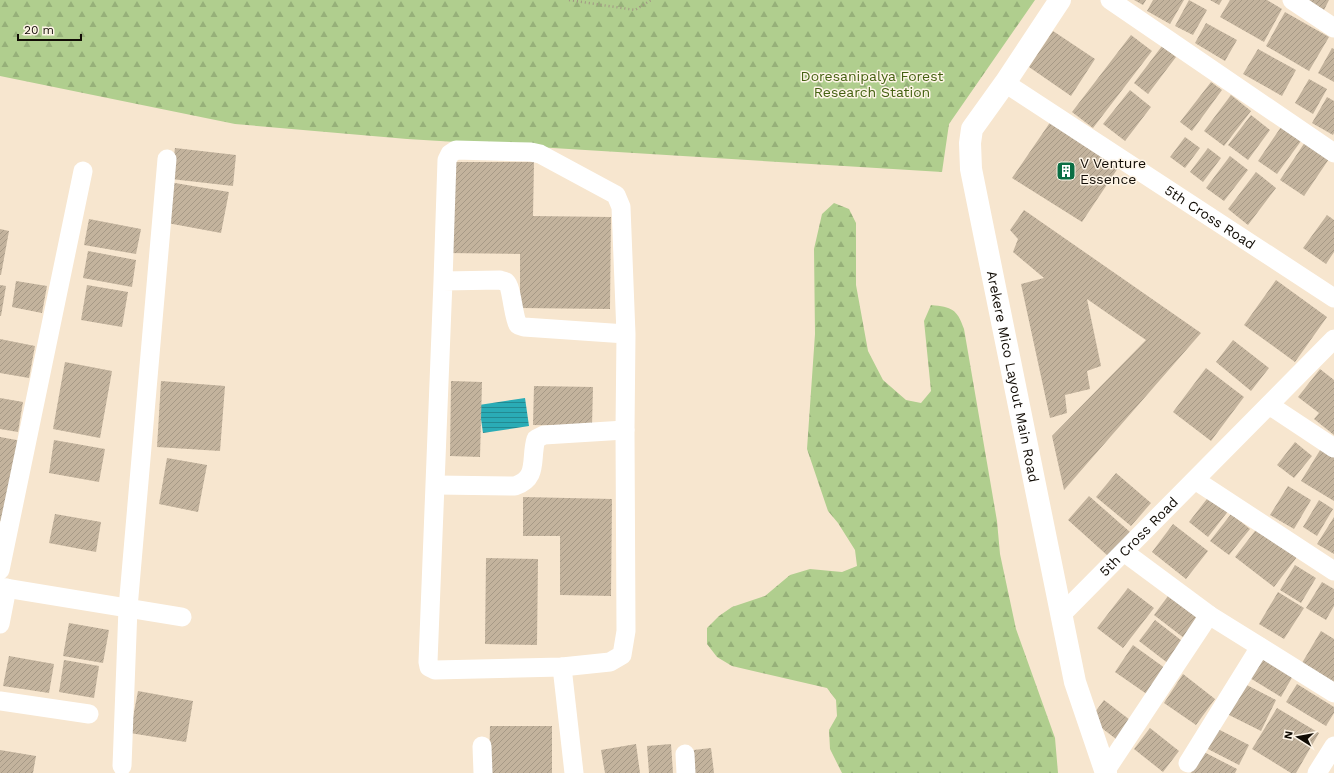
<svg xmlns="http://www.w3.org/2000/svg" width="1334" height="773" font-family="'Work Sans',sans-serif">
	<defs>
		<pattern id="forest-firs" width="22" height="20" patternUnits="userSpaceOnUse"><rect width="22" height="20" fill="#b0ce8e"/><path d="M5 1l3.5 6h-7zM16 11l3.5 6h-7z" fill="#96b079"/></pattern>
		<pattern id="water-rules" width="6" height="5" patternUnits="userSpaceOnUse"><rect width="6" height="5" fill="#2aacb6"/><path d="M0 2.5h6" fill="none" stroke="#238a92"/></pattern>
		<pattern id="building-hatch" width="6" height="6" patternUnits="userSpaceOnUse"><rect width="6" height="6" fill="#c3b39d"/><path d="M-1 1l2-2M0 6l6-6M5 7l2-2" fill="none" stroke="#a69986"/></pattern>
	</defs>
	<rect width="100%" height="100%" fill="#f7e6cf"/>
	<path fill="url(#forest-firs)" d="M0,0H1035L949,124L942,172L407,139L235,124L0,76Z
		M834,203L849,209L856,223V285L868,351L883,380L906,400L921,403L931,391L924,321L931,305C952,307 957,309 964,329L997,521L1000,554L1016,629L1055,738L1058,773H842L830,749L829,730L837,716L836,700L827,688L732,666L717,657L707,644V628L719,616L732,607L765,596L790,575L810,569L842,572L857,566L855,550L838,523L828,511L807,449L815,334L814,249L822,214Z"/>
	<path fill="url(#water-rules)" d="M525,398L529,426L483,433L479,405Z"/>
	<path fill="url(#building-hatch)" d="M1134,0H1146L1143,5Z
		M1153,0H1184L1170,24L1147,11Z
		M1189,0L1207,10L1193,35L1175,26Z
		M1210,0H1222L1219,5Z
		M1230,0H1267L1282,9L1264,42L1220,17Z
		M1306,0H1329L1324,10Z
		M1285,12L1329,37L1309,71L1266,46Z
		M1206,23L1237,40L1225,61L1195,43Z
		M1053,31L1095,59L1071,96L1029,67Z
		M1131,35L1152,51L1093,128L1072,112Z
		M1162,46L1176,57L1148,94L1134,83Z
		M1332,48L1334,49V82L1318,73Z
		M1258,49L1296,70L1282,96L1243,74Z
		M1309,79L1327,89L1313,114L1295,103Z
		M1211,82L1222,90L1192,131L1180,122Z
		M1130,90L1151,107L1125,141L1103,124Z
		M1231,95L1251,111L1224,146L1204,131Z
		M1327,97L1334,101V133L1333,135L1312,123Z
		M1251,115L1270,130L1248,160L1228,145Z
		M1051,121L1120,165L1082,222L1012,178Z
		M1281,127L1301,141L1277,174L1258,161Z
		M1185,137L1200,148L1185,168L1170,157Z
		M1307,139L1331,156L1304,196L1280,180Z
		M175,148L236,155L233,186L171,179Z
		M1208,148L1221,158L1203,182L1190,172Z
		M1230,156L1248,170L1224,201L1206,188Z
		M447,162H534L533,216L611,217L610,309L520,308V254L446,253Z
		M1256,172L1276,188L1248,225L1228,209Z
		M169,182L229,192L221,233L162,222Z
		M1024,210L1201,333L1064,490L1052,436L1146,340L1087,299L1101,366L1087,371L1090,389L1065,395L1067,413L1050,418L1021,284L1044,278L1013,252L1018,239L1010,230Z
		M1327,215L1334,220V252L1326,264L1303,248Z
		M89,219L141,229L136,254L84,245Z
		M0,229L9,231L1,275H0Z
		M88,251L136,260L132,287L83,278Z
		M1276,280L1327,317L1295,362L1244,325Z
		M16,281L47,286L42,313L12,307Z
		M0,285L6,286L1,316H0Z
		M87,285L128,292L122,327L81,320Z
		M0,339L35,346L29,378L0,373Z
		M1233,340L1269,368L1251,391L1216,362Z
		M65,362L112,371L100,438L53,429Z
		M1206,368L1244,397L1211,441L1173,412Z
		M1320,369L1334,380V435L1314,419L1319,413L1298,397Z
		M161,381L225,386L220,451L157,447Z
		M451,381L482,382L480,457L450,456Z
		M534,386L593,387L592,426L533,425Z
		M0,398L23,402L18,432L0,429Z
		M0,437L22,441L6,522L0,521Z
		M54,440L105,449L99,482L49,473Z
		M1295,442L1312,456L1294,478L1277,465Z
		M1322,447L1334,454V501L1301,481Z
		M167,458L207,465L198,512L159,504Z
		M1116,473L1151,503L1131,526L1096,497Z
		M1288,486L1311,500L1294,529L1270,515Z
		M1210,495L1229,510L1208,537L1189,522Z
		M1089,496L1130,532L1108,556L1068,520Z
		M523,497L612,499L611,596L560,595V536H523Z
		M1319,500L1333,509L1317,536L1303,527Z
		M55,514L101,522L96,552L49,543Z
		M1231,514L1250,529L1229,555L1210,541Z
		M1334,517V554L1317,544Z
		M1173,524L1208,551L1186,579L1152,552Z
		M1258,527L1297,557L1274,587L1235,557Z
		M486,558L538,559L537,645L485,644Z
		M1295,565L1316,578L1301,603L1280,590Z
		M1322,582L1334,589V606L1326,620L1306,608Z
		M1128,588L1154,608L1123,648L1097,628Z
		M1171,592L1201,616L1184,638L1154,615Z
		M1278,592L1304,608L1284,639L1259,624Z
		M1155,620L1186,644L1169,664L1139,641Z
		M69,623L109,630L103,663L63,656Z
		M1321,631L1334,639V682L1302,663Z
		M1133,645L1169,671L1151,697L1115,672Z
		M9,656L54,664L49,693L3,686Z
		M1264,656L1294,674L1281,697L1250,678Z
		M64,660L99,666L94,698L59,692Z
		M1183,674L1215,699L1196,725L1164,703Z
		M1241,682L1276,700L1261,731L1225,713Z
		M1297,684L1334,707V713L1326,726L1286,702Z
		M138,691L193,701L186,742L130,733Z
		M1104,700L1130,720L1116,739L1090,719Z
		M1277,708L1319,733L1296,773H1291L1252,749Z
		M490,726H552V773H489Z
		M1150,728L1179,751L1163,772L1134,749Z
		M1216,728L1249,745L1239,765L1206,748Z
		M636,744L640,773H605L601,750Z
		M671,744L673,773H649L647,746Z
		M711,748L714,773H687L685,751Z
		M0,750L36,756L33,773H0Z
		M1202,751L1237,769L1235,773H1191Z"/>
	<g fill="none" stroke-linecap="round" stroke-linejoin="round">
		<path stroke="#a39685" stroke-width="2.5" stroke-dasharray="1 3" stroke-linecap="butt" d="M569,0L635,10L651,0"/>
		<g stroke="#fff" stroke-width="19">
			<path d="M1110,0L1334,153"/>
			<path d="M1292,0L1334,28"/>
			<path id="s1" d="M1005,83L1334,298"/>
			<path d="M443,281L447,160L450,154L456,150L531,152L540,154L616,195L621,207L626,334L625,430L626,631L622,655L610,662L562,667L435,670L429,667L428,662L443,281L500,280C502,281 504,281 506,282C512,287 513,316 518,325L524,327L626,334"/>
			<path d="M1269,405L1334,448"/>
			<path d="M1195,480L1334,571"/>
			<path d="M436,485L515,486C539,478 530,459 536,439L544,435L625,430"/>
			<path d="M1124,552L1209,615"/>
			<path d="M0,570L83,171"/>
			<path d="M0,587L182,617"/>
			<path id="s2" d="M1062,614L1334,339"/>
			<path d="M0,624L7,588"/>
			<path d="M562,667L574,773"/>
			<path d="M0,701L89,714"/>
			<path d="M482,746L483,773"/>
			<path d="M685,754L686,773"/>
			<path d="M1188,763L1260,647"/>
			<path d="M122,766L128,608L167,159"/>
			<path d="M1106,770L1209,615L1334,693"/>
			<path d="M1317,773L1334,746"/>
		</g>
		<path stroke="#fff" stroke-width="22" id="s3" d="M1060,0L1005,83L972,129L970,143L971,169L1075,682L1106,773"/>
	</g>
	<defs>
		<g id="building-square" transform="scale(1)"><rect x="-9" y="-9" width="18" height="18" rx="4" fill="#0a6e44" stroke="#fef5e7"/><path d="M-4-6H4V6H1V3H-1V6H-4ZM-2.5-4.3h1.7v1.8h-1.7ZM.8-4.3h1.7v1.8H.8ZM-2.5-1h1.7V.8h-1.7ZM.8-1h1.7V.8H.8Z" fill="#fff"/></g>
	</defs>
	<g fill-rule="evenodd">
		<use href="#building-square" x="1066" y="171"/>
	</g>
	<g text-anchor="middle" stroke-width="3" stroke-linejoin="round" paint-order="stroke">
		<g font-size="14" fill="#446111" stroke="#fef5e7">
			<text x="872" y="81">Doresanipalya Forest<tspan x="872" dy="16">Research Station</tspan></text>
		</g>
		<g font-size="14" fill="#110c05" stroke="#fef5e7" text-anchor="start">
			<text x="1080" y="168">V Venture<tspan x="1080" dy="16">Essence</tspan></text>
		</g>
		<g font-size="14" fill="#110c05" stroke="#fef5e7">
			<text dy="5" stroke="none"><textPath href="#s1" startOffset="245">5th Cross Road</textPath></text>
			<text dy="5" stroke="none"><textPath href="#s3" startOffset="408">Arekere Mico Layout Main Road</textPath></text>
			<text dy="5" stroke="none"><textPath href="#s2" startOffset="109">5th Cross Road</textPath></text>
		</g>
	</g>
	<g transform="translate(1298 737) rotate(281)" stroke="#fef5e7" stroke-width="3" paint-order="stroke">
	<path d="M0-3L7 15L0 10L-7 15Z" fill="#110c05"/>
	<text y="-6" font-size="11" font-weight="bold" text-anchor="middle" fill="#110c05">N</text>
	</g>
	<path d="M18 34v6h63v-6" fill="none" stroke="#110c05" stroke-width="2"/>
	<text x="24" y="34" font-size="12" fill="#110c05" stroke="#fef5e7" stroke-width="3" paint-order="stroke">20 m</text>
</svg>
